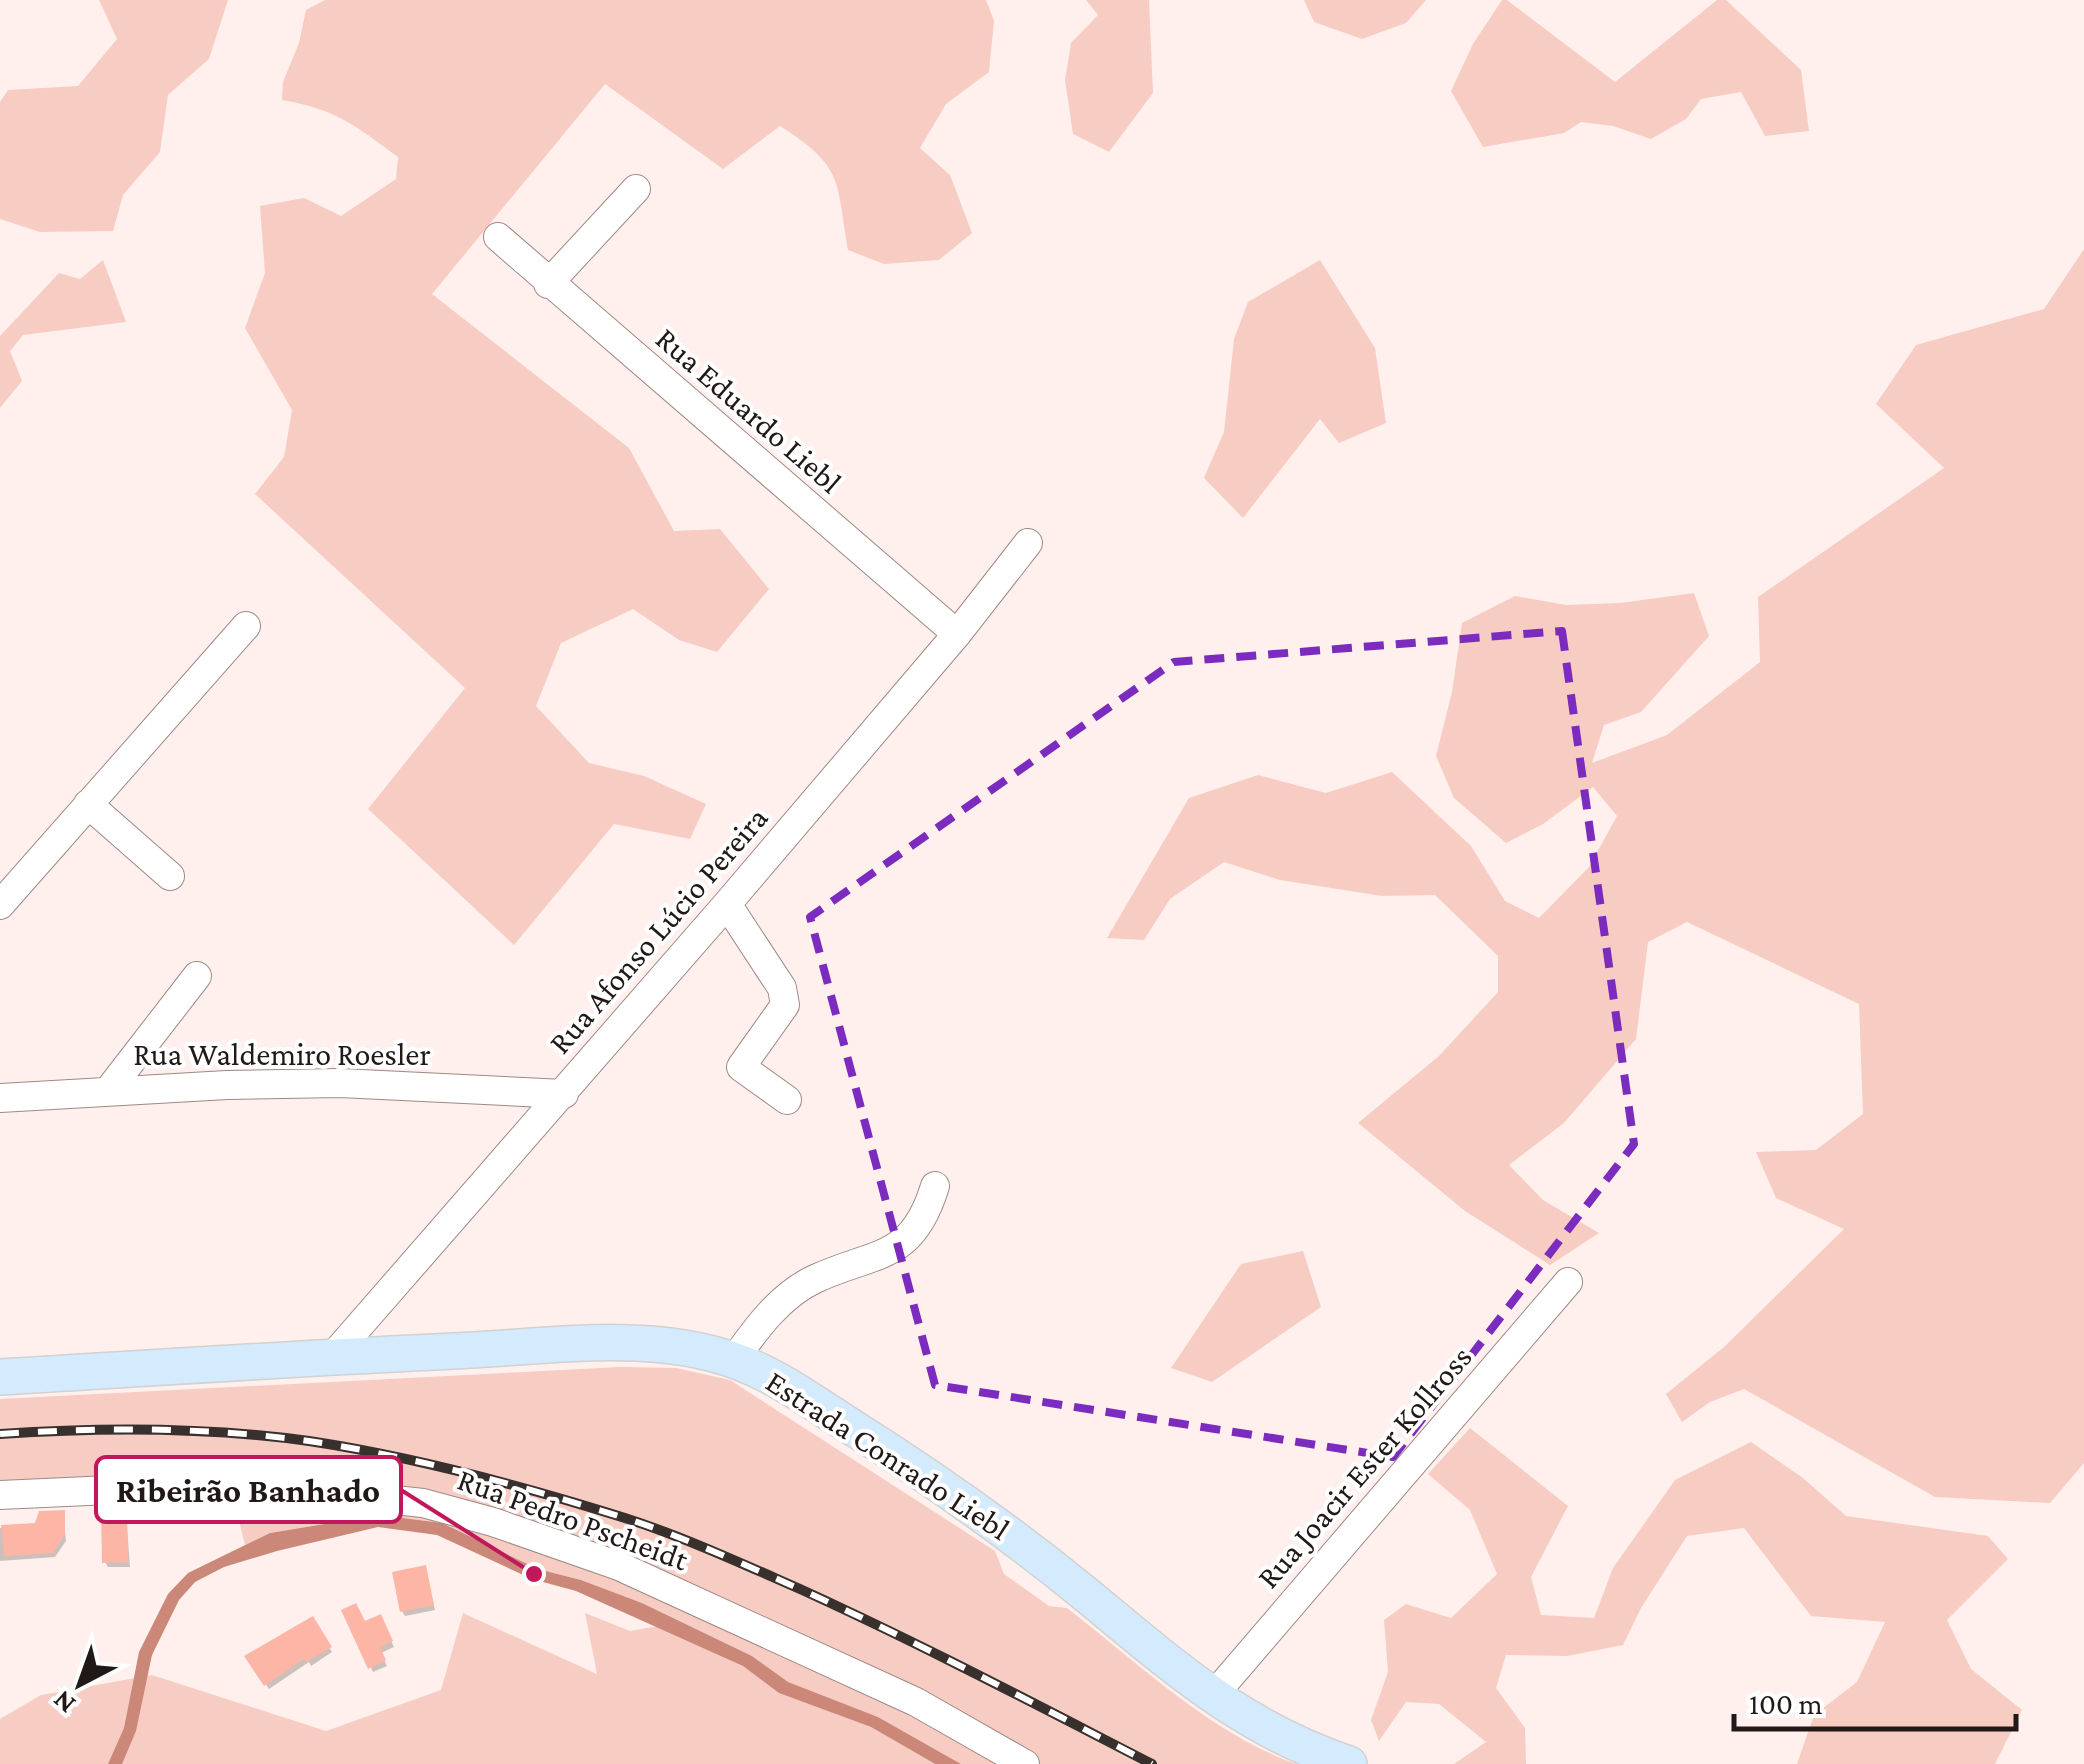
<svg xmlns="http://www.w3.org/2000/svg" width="2084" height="1764" font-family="'Crimson Pro',serif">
	<rect width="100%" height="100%" fill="#fff0ed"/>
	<path fill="#f7cdc3" d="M99,0H228L209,59L168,95L160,152L123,195L113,231L40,232L0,219V102L8,90L78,86L117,39Z
		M325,0H986L994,21L989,72L946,104L920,148L950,175L972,233L939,260L884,264L848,250C836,179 844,167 780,126L723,169L605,84L432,294L629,448L674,531L720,529L769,589L717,652L679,640L633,609L561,643L536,706L589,763L644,776L706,804L690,839L614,824L514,945L368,809L465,688L255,494L284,457L292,410L245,328L265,273L260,206L304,198L341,216L396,179L398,157C355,125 335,109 282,100L283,82L299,43L306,10Z
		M1086,0H1149L1153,93L1109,152L1073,134L1065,80L1071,43L1098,15Z
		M1304,0H1426L1406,23L1362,39L1314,22Z
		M1502,0H1507L1615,82L1717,0H1726L1801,70L1809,131L1765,136L1741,92L1701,99L1686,119L1651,139L1613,126L1581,122L1564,133L1483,147L1451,91L1473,44Z
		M2084,249V1463L2050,1503L1935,1497L1744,1389L1710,1402L1682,1422L1666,1394L1724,1347L1844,1229L1776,1198L1756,1152L1816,1150L1863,1114L1859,1004L1687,922L1648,942L1636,1039L1564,1123L1509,1165L1543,1200L1599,1233L1550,1265L1465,1211L1358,1123L1439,1056L1498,992V956L1435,895L1382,896L1280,880L1224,862L1170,899L1144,940L1107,938L1189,798L1258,775L1326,793L1392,772L1471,846L1505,901L1539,918L1589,867L1617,816L1593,787L1543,824L1506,843L1454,798L1436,756L1452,692L1462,623L1515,596L1566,605L1620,603L1694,593L1709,636L1641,712L1604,725L1592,763L1667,735L1760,662L1758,597L1944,468L1876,404L1916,345L2044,309Z
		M103,260L126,322L23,335L10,351L22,381L0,408V336L59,273L80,279Z
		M1320,260L1375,348L1386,423L1339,443L1320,419L1243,518L1204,478L1224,432L1234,339L1248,302Z
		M1303,1251L1321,1307L1212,1382L1171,1368L1241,1264Z
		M620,1367L676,1368L730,1380L995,1551L1004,1574L1049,1606L1067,1608C1138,1663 1210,1733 1296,1764H961L878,1717L787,1682L752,1656L642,1603L581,1580L538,1569L442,1523L379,1515L270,1533L245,1545L233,1497L0,1495V1399Z
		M1470,1428L1568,1506L1531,1577L1541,1615L1594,1618L1613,1568L1675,1480L1751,1442L1803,1478L1846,1516L1988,1536L2008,1559L1947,1620L1971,1669L2022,1710L1995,1764H1797L1814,1715L1857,1682L1885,1622L1811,1616L1744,1528L1687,1536L1641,1608L1623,1645L1567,1656L1506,1655L1496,1688L1525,1728L1526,1764H1454L1486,1742L1439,1704L1406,1702L1379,1741L1371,1720L1388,1672L1384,1620L1406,1604L1451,1618L1497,1574L1470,1510L1428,1474Z
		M463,1613L597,1674L585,1613L630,1631L659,1626L743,1666L780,1693L871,1727L935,1764H0V1719L41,1695L152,1675L326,1731L441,1690Z"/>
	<path fill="#cb8879" d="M379,1515L442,1523L538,1569L581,1580L642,1603L752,1656L788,1682L878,1717L961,1764H935L871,1727L779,1693L743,1666L576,1591L532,1579L437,1535L378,1527L277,1551L224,1567L195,1582L179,1600L152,1655L136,1731L122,1764H108L124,1728L139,1652L168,1594L188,1573L270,1533Z"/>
	<path fill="#0003" d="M63,1512L66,1541L55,1557L0,1561V1528L37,1525Z
		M126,1514L130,1567H108L105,1562Z
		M425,1568L435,1610L405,1616L402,1611Z
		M344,1611L364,1624L380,1617L394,1647L381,1653L387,1666L373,1672Z
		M312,1620L332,1652L311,1666L309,1662L269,1689L248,1657Z"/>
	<path fill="#fdb6a6" d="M65,1510V1534L53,1553L4,1556L1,1525L35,1523L39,1511Z
		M101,1512H127L128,1562L102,1563Z
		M426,1565L434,1605L400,1612L392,1572Z
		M356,1603L365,1621L381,1614L393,1641L380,1647L386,1660L368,1669L341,1610Z
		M313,1616L332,1647L306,1662L304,1659L264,1686L244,1656Z"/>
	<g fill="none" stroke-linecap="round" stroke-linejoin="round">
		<g stroke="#9e8984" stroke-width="30">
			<path id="minor" d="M498,237L957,634
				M548,284L636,189
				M88,804L170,876
				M727,904L782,988L785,1005L741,1067L787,1100
				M0,905L246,626
				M108,1091L197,976
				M0,1098L227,1085L340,1083L564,1094
				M332,1357L727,904L957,634L1028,543
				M734,1360C755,1330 780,1295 815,1279C875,1251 912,1262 935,1186
				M0,1495L110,1490L263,1498L366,1497L423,1503L493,1522L619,1566L916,1702L1025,1764
				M1213,1696L1568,1282"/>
		</g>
		<g stroke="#d3d1d1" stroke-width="38">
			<path id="major" d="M0,1377C151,1368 302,1358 454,1351C549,1347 664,1327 753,1368C785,1382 814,1403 844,1422C925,1473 1004,1528 1078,1588C1169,1662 1236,1726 1349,1764"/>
		</g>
		<use href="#minor" stroke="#fff" stroke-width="28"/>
		<use href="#major" stroke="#d4eafd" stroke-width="35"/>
		<g stroke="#38302d" stroke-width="10">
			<path id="rail" d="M0,1434C102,1427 208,1427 309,1441C415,1457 523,1486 625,1518C684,1537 743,1564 800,1589C919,1643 1035,1704 1152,1764"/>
		</g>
		<use href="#rail" stroke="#fff" stroke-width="6" stroke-dasharray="19" stroke-linecap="butt"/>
	</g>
	<path fill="none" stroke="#7b2cbf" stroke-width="8" stroke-dasharray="20 12" stroke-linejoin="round" d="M1562,631L1634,1144L1393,1457L935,1385L810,917L1174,662Z"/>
	<g text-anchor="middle" stroke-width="8" stroke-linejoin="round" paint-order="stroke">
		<g font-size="32" fill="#211917" stroke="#fff">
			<text transform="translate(749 410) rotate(41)" y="11">Rua Eduardo Liebl</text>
			<text transform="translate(658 930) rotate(-49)" y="11">Rua Afonso Lúcio Pereira</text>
			<text x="282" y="1065">Rua Waldemiro Roesler</text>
			<text transform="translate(888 1455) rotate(33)" y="11">Estrada Conrado Liebl</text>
			<text transform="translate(1364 1467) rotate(-49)" y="11">Rua Joacir Ester Kollross</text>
			<text transform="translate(573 1519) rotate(20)" y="11">Rua Pedro Pscheidt</text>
		</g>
	</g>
	<path fill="none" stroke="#c2185b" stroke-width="4" d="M534 1574L401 1490"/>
	<circle fill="#c2185b" stroke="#fff" stroke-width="4" cx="534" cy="1574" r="10"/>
	<rect fill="#fff" stroke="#c2185b" stroke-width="4" x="96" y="1457" width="305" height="65" rx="10"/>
	<g font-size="35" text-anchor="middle" font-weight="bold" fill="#211917">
		<text x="248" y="1502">Ribeirão Banhado</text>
	</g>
	<g transform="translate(80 1684) rotate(221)" stroke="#ffffff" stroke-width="8" paint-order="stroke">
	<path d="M0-8L18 38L0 25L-18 38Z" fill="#211917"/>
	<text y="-15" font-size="28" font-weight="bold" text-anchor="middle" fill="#211917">N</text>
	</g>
	<path d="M1734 1714v15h282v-15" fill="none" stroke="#211917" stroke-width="5"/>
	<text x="1749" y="1714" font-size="30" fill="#211917" stroke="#ffffff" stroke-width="8" paint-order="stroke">100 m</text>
</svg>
